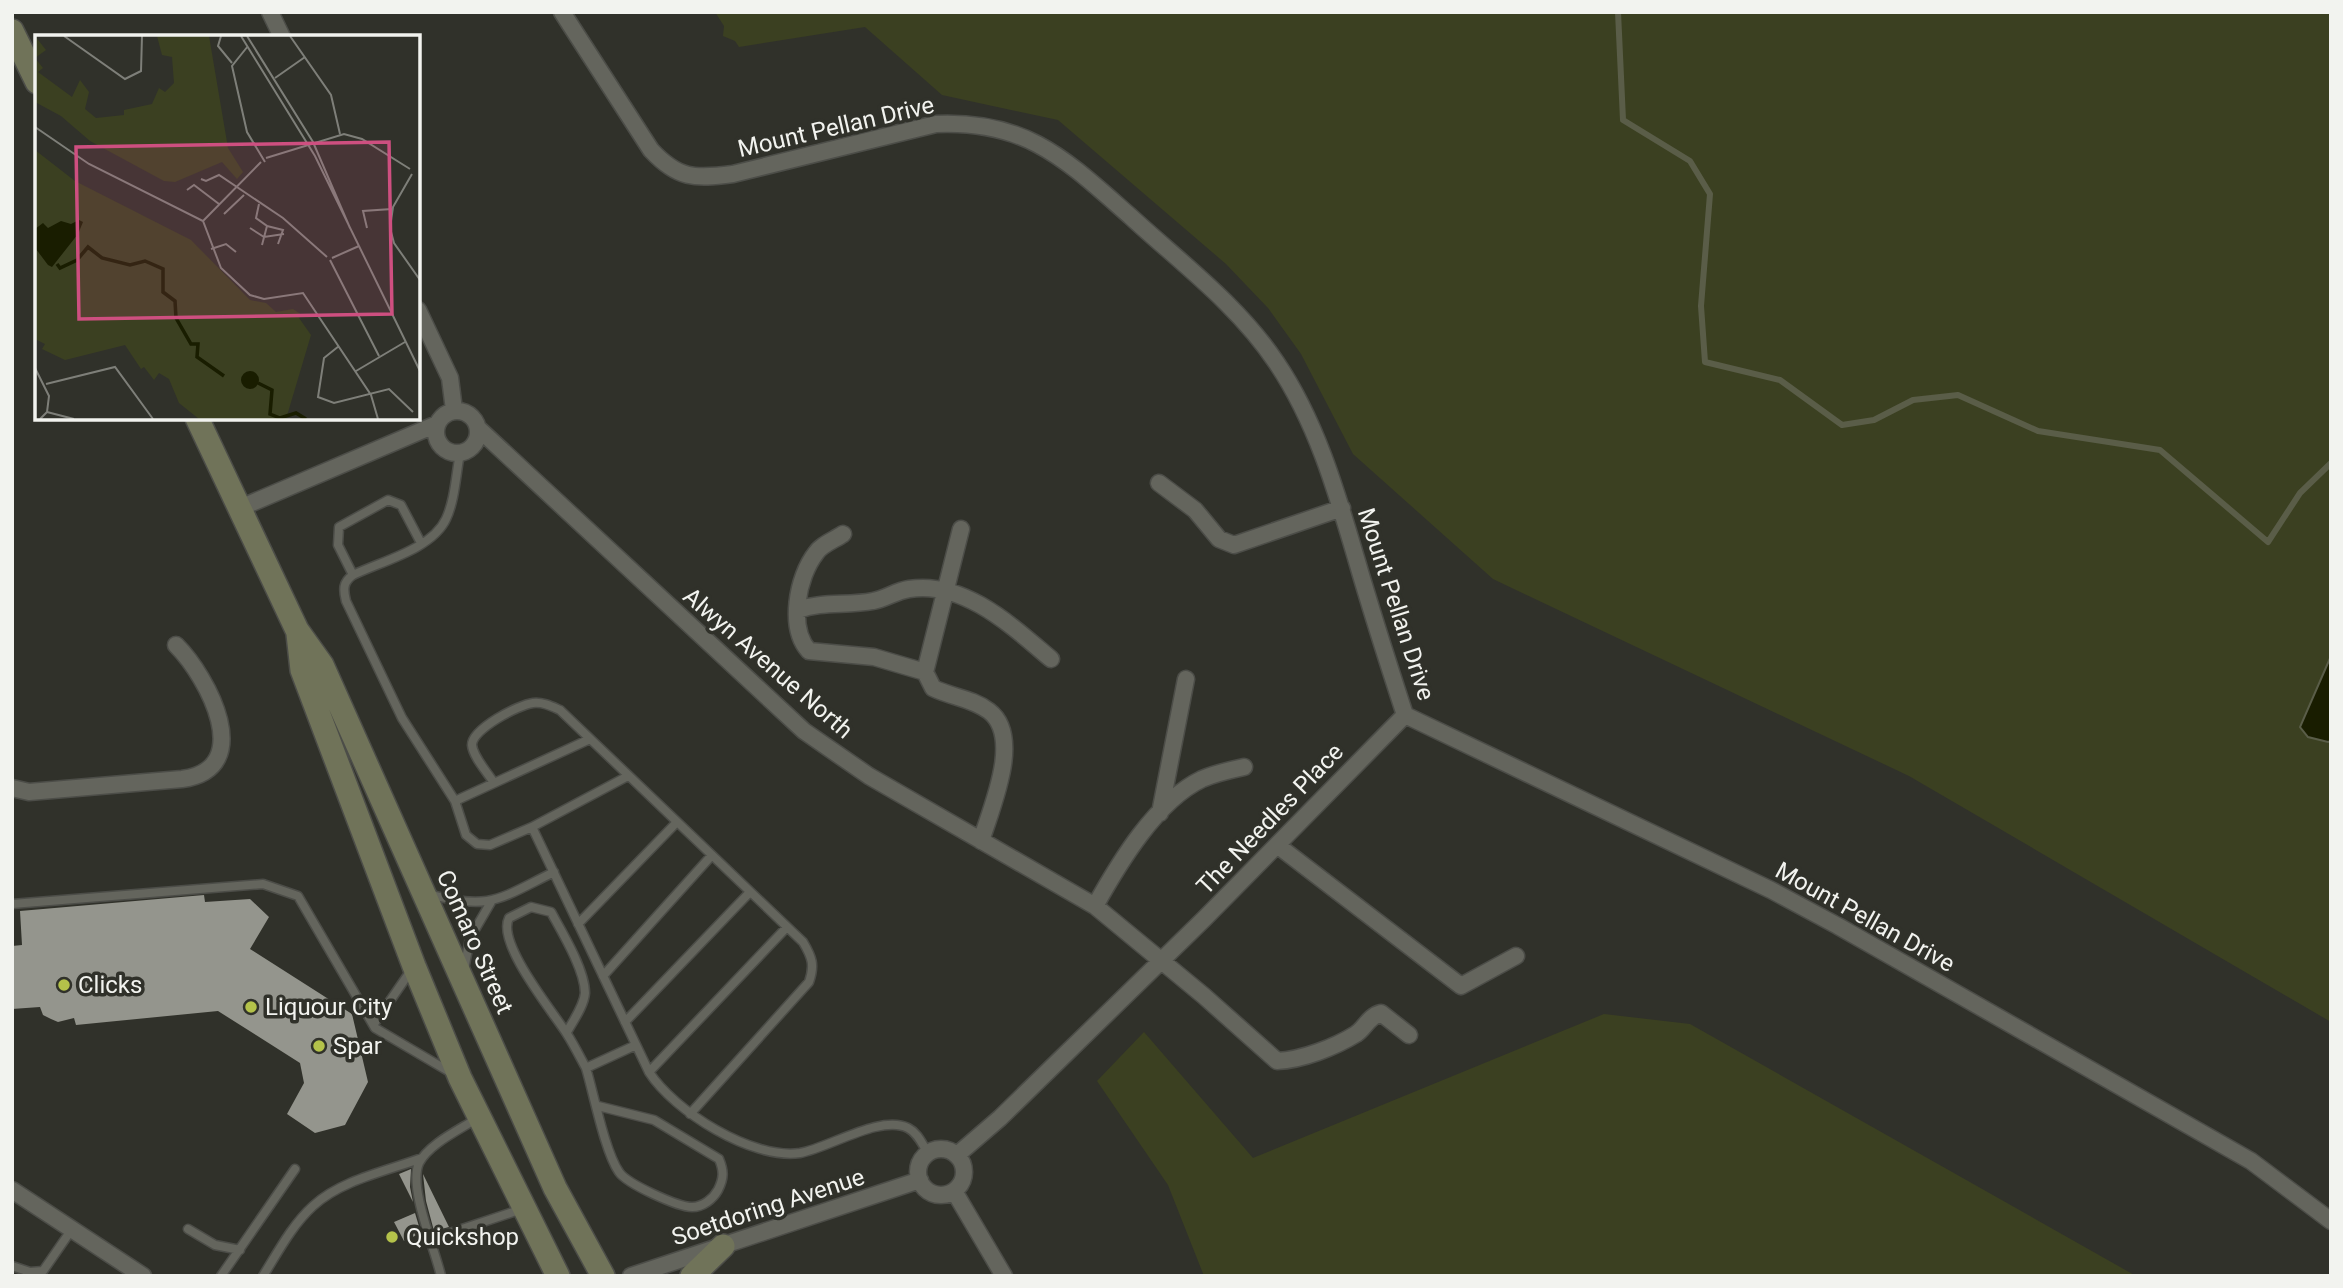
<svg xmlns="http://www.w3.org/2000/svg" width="2343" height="1288" font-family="Roboto,sans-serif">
	<rect width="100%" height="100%" fill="#30312a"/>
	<path fill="#3b4021" d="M715,12H2331V1022L1909,776L1493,579L1353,454L1301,354L1268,308L1226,264L1058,120L942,95L865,27L739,47L735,41L723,36L724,26Z
		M1604,1014L1690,1024L2136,1276H1204L1168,1185L1097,1081L1144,1032L1253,1158Z"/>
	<path fill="#191d00" stroke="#5a5d48" stroke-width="2" d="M2331,656V741L2328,742L2308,737L2300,727Z"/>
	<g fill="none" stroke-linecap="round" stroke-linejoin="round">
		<path stroke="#5a5d48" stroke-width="6" d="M1618,12L1623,120L1690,161L1710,194L1701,306L1705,362L1780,380L1842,425L1874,420L1913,400L1958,395L2038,431L2160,450L2268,542L2300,493L2331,463"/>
	</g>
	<path fill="#94958d" d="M204,895L205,902L250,899L269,917L250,949L352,1014L368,1082L345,1125L315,1133L287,1114L304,1083L300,1063L218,1011L76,1025L74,1018L58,1022L51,1019L43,1015L40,1007L12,1009V946L22,945L20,911Z
		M411,1169L410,1187L413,1202L399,1174Z
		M423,1174L449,1227L434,1231L426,1201Z
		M415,1213L421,1233L404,1241L394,1222Z"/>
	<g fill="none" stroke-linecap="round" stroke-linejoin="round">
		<g stroke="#4c4d48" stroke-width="11">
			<path id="lane" d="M460,453C456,474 455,500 446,519C432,549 382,561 353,575C343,582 343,589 346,601L402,718L455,801L466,835L477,844L490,845L532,827L649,1072C674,1111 752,1160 800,1153C829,1148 881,1114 908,1128C918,1133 922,1144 928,1153
				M353,575L338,545L339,527L388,500L401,505L421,543
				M494,783C488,773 473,757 472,745C472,729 518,705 533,703C543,702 551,706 560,710L803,942C812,957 815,965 809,982L690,1114
				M455,801L590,739
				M532,827L628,776
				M428,894C490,911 499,899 554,872
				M12,904L263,884L298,896L375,1028L450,1072
				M578,924L677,822
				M464,970L470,938L491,902
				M603,976L712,855
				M625,1022L750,892
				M374,1024L412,969
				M567,1032C573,1021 584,1006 585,993C585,970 562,932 551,912L531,907L509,918C496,943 553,1012 567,1034C574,1045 580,1057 586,1068
				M649,1072L787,927
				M598,1106L654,1120L719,1159C724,1171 724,1178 718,1190C713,1199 703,1207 692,1207C678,1207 627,1184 619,1172C605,1152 594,1095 586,1068L636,1045
				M188,1229L215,1245L240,1250
				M432,1239L522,1209
				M12,1266L30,1272L43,1271L72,1229
				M221,1276L295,1169
				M263,1276C278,1252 292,1225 313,1206C341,1180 387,1171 422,1158
				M441,1276C435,1249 408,1187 419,1163C429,1144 459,1130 476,1119"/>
		</g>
		<g stroke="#4c4d48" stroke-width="19">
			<path id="street" d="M270,12L282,37
				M562,12L651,150C678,179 694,179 733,174L936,124C1027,120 1065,159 1130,216C1180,262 1238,305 1276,362C1316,421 1336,490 1356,558C1371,610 1388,663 1405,715L1771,890L1838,926L2251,1161L2331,1221
				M418,310L450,378L454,410
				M436 432a21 21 0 1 1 42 0a21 21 0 1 1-42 0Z
				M479,429L804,731L869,776L1095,906L1204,996L1277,1061C1302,1060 1335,1047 1356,1034C1365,1028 1369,1016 1381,1013L1409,1035
				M1159,483L1195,510L1219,539L1234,545L1342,508
				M240,508L437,424
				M961,529L925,672L933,688C951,697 972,698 989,711C1023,737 991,808 981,841
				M843,534C834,540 821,545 816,553C797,577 788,628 809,651L874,657L925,672
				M798,610C822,601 847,606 873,601C885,599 896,591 909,589C964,580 1013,627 1051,659
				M12,788L29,792L182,779C257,769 208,677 176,645
				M1160,813L1186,679
				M1277,845L1461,986L1516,956
				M1095,906C1119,863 1156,801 1202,779C1216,773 1230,770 1244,767
				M918 1172a23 23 0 1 1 46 0a23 23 0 1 1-46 0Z
				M957,1155L1000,1118L1204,919L1405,715
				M12,1190L143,1276
				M954,1191L1004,1276
				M631,1276L920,1180"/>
		</g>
		<g stroke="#4c4d48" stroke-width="26">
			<path id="secondary" d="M12,31L37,82
				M197,418L297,630L322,665L555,1188L603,1276
				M298,634L302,670L414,966L460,1078L558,1276
				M692,1276L723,1246"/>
		</g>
		<use href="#lane" stroke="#64655d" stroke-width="8"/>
		<use href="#street" stroke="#64655d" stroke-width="16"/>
		<use href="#secondary" stroke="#707359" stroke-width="23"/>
	</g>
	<g fill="#b4c24a" stroke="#30312a" stroke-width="2.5">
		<circle cx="64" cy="985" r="7"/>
		<circle cx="251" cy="1007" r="7"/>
		<circle cx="319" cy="1046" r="7"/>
		<circle cx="392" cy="1237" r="7"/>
	</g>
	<g text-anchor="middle" stroke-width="7" stroke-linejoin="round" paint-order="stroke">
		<g font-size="24" fill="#f2f3ef" stroke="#30312a">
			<text transform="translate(836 127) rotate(-13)" y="8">Mount Pellan Drive</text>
			<text transform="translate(1396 604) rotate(72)" y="8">Mount Pellan Drive</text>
			<text transform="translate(768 663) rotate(41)" y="8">Alwyn Avenue North</text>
			<text transform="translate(1270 819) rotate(-46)" y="8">The Needles Place</text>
			<text transform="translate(1865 917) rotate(29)" y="8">Mount Pellan Drive</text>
			<text transform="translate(475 942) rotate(66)" y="8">Comaro Street</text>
			<text transform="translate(768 1207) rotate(-18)" y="8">Soetdoring Avenue</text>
		</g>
		<g font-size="24" fill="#f2f3ef" stroke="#30312a" text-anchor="start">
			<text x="78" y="993">Clicks</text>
			<text x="265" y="1015">Liquour City</text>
			<text x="333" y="1054">Spar</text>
			<text x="406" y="1245">Quickshop</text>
		</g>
	</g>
	<g transform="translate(35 35)">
		<rect width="385" height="385" fill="#30312a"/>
		<path d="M0,1L11,15L0,23L8,33L3,37L37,62L45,45L54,57L50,74L61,83L89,80V75L117,69L124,53L130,57L139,48L137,22L127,20L122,1H174L193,113L208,137L202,144L187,127L140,147L129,146L55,106L26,81L0,67ZM0,115L40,146L156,205L215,265L231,268L241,277L258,274L267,280L264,283L276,300L251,384H164L144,368L134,344L124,338L119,345L109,332L106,334L90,310L30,325L7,314L10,309L0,304Z" fill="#3b4021"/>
		<path d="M44,185L48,187L43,199L17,232L13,230L1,214L0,194L8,188L13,193L26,186L36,189ZM206 345a9 9 0 1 1 18 0a9 9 0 1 1-18 0Z" fill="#191d00"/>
		<path fill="none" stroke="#191d00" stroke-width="3.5" d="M22,229L25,233L42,225L53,212L67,223L95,230L110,226L128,234V257L140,266L141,283L156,309H163L162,322L189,341M223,348L237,355L235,379L245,383L261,378L271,384"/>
		<path fill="none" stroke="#7e7f79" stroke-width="2" d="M29,1L90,44L106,36L107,1M186,1L183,11L197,28M206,1L280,121L385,336M212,1L278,107L315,193M255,1L296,60L305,99M213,11L197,31L212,97L230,127L227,122M240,43L270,22M0,92L54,129L168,186L186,233L215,260L229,264L268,258L336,360L343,384M231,123L309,99L327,104L375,134M377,139L358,172L355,193L359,208L385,245M166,144L171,146L184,140L248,183L292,222M152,155L159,150L184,169M224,169L221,183L232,191L227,210M189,179L209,160M168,186L226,127M232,191L248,195L243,209M215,193L229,202L249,199M332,193L328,176L357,174M176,214L191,209L201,217M297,223L324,211M295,225L344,321M304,311L289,323L283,362L299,368L354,354L378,377M0,333L14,361L12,377L5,384M321,336L370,307M11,349L80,332L118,384M12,377L39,384"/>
		<path fill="#ce4f80" fill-opacity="0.15" stroke="#ce4f80" stroke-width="3.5" d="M354,107L357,279L44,284L41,112Z"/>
		<rect width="385" height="385" fill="none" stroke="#f2f3ef" stroke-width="3.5"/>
	</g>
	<rect width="2343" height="1288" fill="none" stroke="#f2f3ef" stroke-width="28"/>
</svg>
